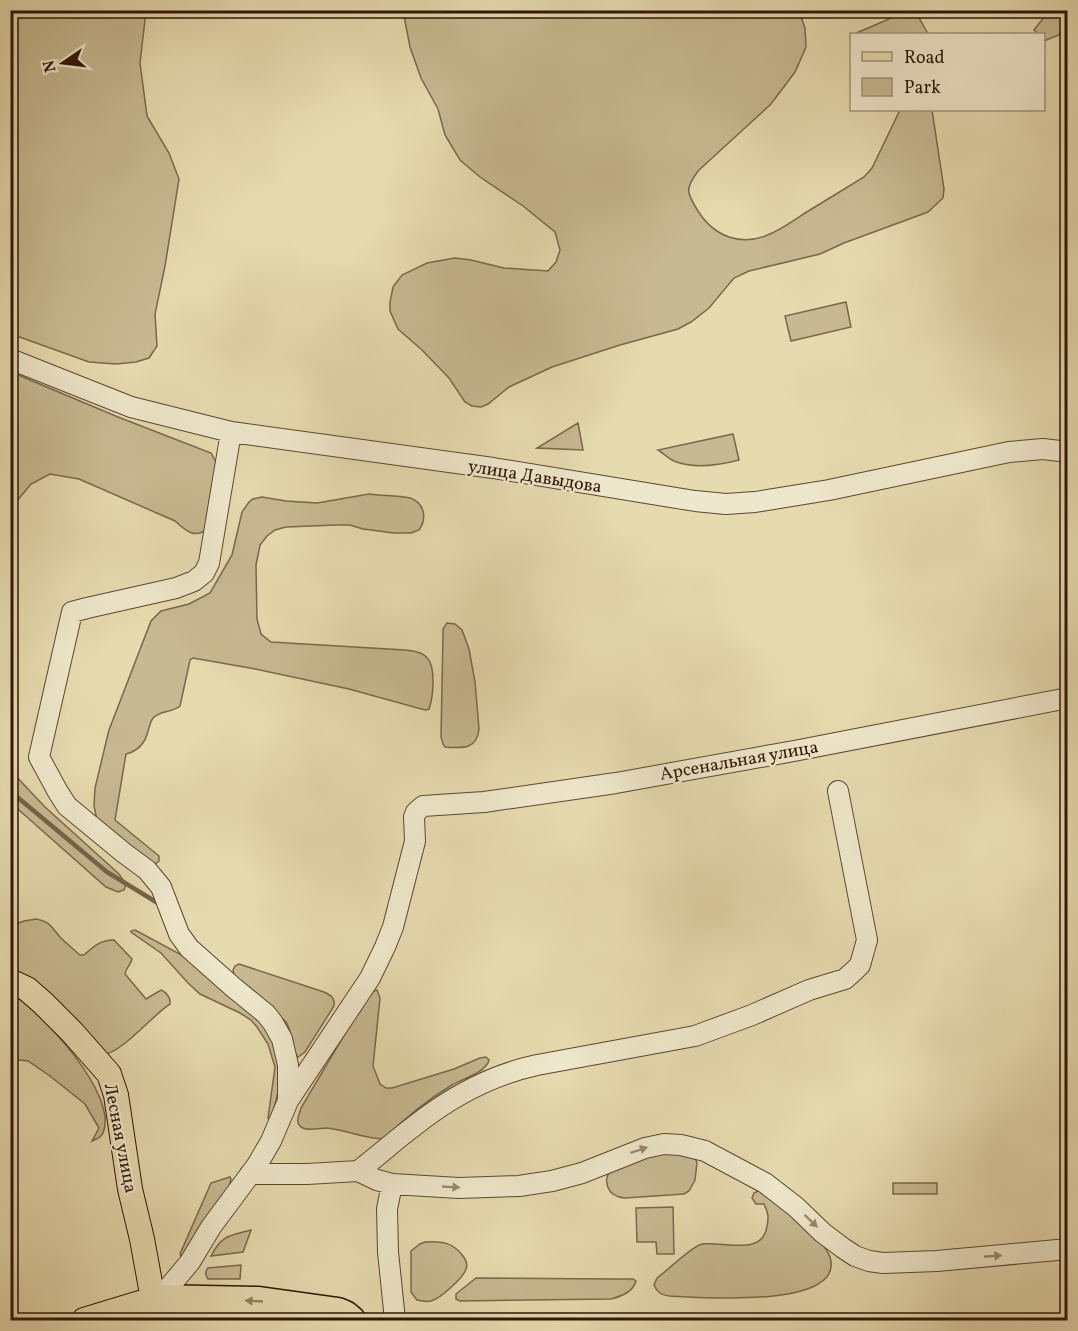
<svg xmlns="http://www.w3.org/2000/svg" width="1078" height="1331" font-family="Vollkorn,serif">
	<rect width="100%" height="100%" fill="#e6daaf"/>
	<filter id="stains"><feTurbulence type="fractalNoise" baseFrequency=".00333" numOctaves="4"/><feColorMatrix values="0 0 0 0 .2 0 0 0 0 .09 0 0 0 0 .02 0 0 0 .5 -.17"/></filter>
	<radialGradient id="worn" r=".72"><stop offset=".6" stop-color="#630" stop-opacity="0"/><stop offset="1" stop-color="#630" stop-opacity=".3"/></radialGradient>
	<path fill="#c7b992" stroke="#7a684c" stroke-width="1.5" d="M11,10L146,11L140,63L147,116L169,153L179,179L165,266L155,314L157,346L149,358L136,362L116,364L89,362L11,334Z
		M403,11H799L805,28L806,47L795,72L771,104L698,171C685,189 686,192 698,211C706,224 715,232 729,237C758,247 782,228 805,213C825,201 844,189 864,177L872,168L900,110H932L944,189L943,198L928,212L844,243L820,254L749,271L734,278L709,308L691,322L678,329L620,345L552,367L509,387L488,404L481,407L472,406L465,402L449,378L422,350L398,329L390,311V302L393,287L402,275L427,263L455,258L471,260L504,268L548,271L556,262L560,250L555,232L523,206L480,177L460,160L445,135L438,109L421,78L410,47Z
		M1049,11L1065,22L1059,35L1044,41V34H1038L1034,30Z
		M905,12H911L917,14L928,34H854Z
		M846,302L851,327L791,341L785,316Z
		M11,372L118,417L211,453L216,462V472L206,529C195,540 184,529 175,521L79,479L50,474L31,484L16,502L11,512Z
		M578,423L583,450L537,448Z
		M733,434L739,460C720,465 693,469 674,461C668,458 663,453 658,450Z
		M369,494C382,496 397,495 410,498C425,503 427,519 419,530L411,533H394L363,529L350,525H336L286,527L275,530L267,536L260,545L256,565L257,619L261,634L271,642L405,650C414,651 423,652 428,659C436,669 433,698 429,709L425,710L349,689L250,668L193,658L190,660L180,706C172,713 160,710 153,718C150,722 150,726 148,731C145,744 138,751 126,754L115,820L159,856V861L153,866L97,820L94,806L95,788L109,730L151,621L161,611L189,604L210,593L232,555L242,512L249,502L253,499L262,497L286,501L317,503Z
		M447,623L455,624L462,630L469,649L475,682L479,729C477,750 462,748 445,747L443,744L441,737L443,634V629Z
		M11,771L45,807L119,874L126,884L124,890L118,892L106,887L11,803Z
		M36,919C51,922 51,927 60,937C66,943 73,949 80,955H84C94,946 100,940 114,940L132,959C131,964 126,968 125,974L146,999L161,990C166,992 171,998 170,1004C153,1015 124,1050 106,1054L11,972V926L24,921Z
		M135,930L189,959L262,1021L279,1050V1088L272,1117L270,1119L268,1118L275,1067L268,1044L257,1027L251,1020L240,1013L200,994L188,983L161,953L131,932V931Z
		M239,964L324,992C332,996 335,998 334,1006L305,1052L298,1057C290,1049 293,1033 286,1022L234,975L233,970L235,966Z
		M377,990L380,998L373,1066L380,1084L386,1088H392L454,1069L480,1058L486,1057L489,1060L488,1063C480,1075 464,1078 452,1085C427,1100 404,1119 384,1139C365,1139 346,1130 327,1128C320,1128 305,1132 300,1126C295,1121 300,1113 301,1108L353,1020L369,995L374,991Z
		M10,992C41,1012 119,1094 103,1133C101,1138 96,1139 92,1141L99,1128L85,1104L50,1076L28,1061L11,1059Z
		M678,1148L695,1156L697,1163L695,1180L689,1191L684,1194L625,1198C607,1197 601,1180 613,1167Z
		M230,1177L231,1179L229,1187L182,1259L180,1254L211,1183Z
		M893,1183H937V1194H893Z
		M758,1191L766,1192C782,1206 824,1239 830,1257C846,1310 696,1297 669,1296C661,1295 657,1292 654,1285L657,1278C667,1271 692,1246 702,1244C723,1241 763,1257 767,1226C769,1217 768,1212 764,1204H756L752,1198L754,1193Z
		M673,1207L674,1254H657L656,1242H637L636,1208Z
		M251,1230L243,1252L211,1256C222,1235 229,1236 251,1230Z
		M425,1242C441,1241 453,1242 463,1256C466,1260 468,1264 466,1269C464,1277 440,1299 431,1301C427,1302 421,1301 417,1300L411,1292V1251L420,1244Z
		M241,1265L240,1279H208C205,1274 205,1272 208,1268Z
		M476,1278L619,1279H633L636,1281C633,1292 622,1296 611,1299L460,1301L456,1299V1294Z"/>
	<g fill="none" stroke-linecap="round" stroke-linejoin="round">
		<path stroke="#776349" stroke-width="4.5" d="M10,791L107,872L161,905"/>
		<g stroke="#5c4730" stroke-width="22">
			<path id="minor" d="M10,359L131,407L231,432L493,468L695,501L726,504L755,502L829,490L1009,452L1043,449L1068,452
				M231,432L209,563L204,573L194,581L176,588L87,608L72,612L39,757L58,792L67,806L124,853L147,870L161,887L179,934L189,948L233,987L266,1014L273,1023L282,1039L288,1065V1101
				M358,1171C377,1157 394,1141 413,1127C449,1098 491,1075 537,1065L695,1036L752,1015L809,990L845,979L854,971L860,965L867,940L838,791
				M250,1174H307L358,1171L377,1180L392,1184L459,1188L519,1186L552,1181L582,1173L645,1148L664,1144L681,1145L705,1151L765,1183L796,1207L823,1233L843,1248L855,1256L869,1261L883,1263L937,1261L1068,1249
				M392,1184L387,1209L388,1252L395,1320
				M154,1299L172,1289L169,1287L190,1262L211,1227L257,1165L271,1141L288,1101L370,978L385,947L393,927L415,841L414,817L416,812L423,806L484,802L616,783L794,751L1068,698"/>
		</g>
		<g stroke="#2e1606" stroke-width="26">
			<path id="major" d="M10,981L27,989L43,1003L72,1032L109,1074L116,1095L130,1189L142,1239L153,1299L156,1320
				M84,1320L153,1299"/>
		</g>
		<g stroke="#2e1606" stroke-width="31">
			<path id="highway" d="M153,1299L259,1301L338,1312L345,1315L351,1320"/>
		</g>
		<use href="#minor" stroke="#efe7cb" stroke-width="20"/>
		<use href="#major" stroke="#e6daaf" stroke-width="24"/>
		<use href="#highway" stroke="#e6daaf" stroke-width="28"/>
	</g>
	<defs><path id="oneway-solid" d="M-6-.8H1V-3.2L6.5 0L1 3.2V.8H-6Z" transform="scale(1.5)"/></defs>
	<g fill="#988972">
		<use href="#oneway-solid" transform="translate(639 1150) rotate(-18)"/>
		<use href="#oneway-solid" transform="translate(451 1187) rotate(3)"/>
		<use href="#oneway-solid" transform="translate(811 1221) rotate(44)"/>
		<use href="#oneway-solid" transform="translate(993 1256) rotate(-5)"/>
	</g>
	<use fill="#938263" href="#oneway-solid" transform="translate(254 1301) rotate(-177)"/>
	<g text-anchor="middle" stroke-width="4.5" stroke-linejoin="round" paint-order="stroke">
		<g font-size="18" fill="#2e1606" stroke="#efe7cb">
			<text transform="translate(535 476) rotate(9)" y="6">улица Давыдова</text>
			<text transform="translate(739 760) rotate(-10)" y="6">Арсенальная улица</text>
			<text transform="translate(121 1138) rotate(79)" y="6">Лесная улица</text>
		</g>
	</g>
	<rect width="1078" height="1331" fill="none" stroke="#e6daaf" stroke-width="36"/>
	<rect x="12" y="12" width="1054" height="1307" fill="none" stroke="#2e1606" stroke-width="3"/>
	<rect x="18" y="18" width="1042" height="1295" fill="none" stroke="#2e1606" stroke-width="1.5"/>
	<rect x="850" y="33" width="195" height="78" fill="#efe7cb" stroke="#a2937c" stroke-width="1.5"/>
	<rect x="862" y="52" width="30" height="9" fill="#e6daaf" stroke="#a2937c" stroke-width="1.5"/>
	<text x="904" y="63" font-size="18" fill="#2e1606">Road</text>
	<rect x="862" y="78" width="30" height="18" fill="#c7b992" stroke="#a2937c" stroke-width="1.5"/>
	<text x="904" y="93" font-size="18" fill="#2e1606">Park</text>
	<g transform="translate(63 63) rotate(256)" stroke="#efe7cb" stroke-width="4.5" paint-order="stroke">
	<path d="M0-4.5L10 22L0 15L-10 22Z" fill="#2e1606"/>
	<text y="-9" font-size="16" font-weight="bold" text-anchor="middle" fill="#2e1606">N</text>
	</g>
	<rect width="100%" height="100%" filter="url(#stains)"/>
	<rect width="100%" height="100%" fill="url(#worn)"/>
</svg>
